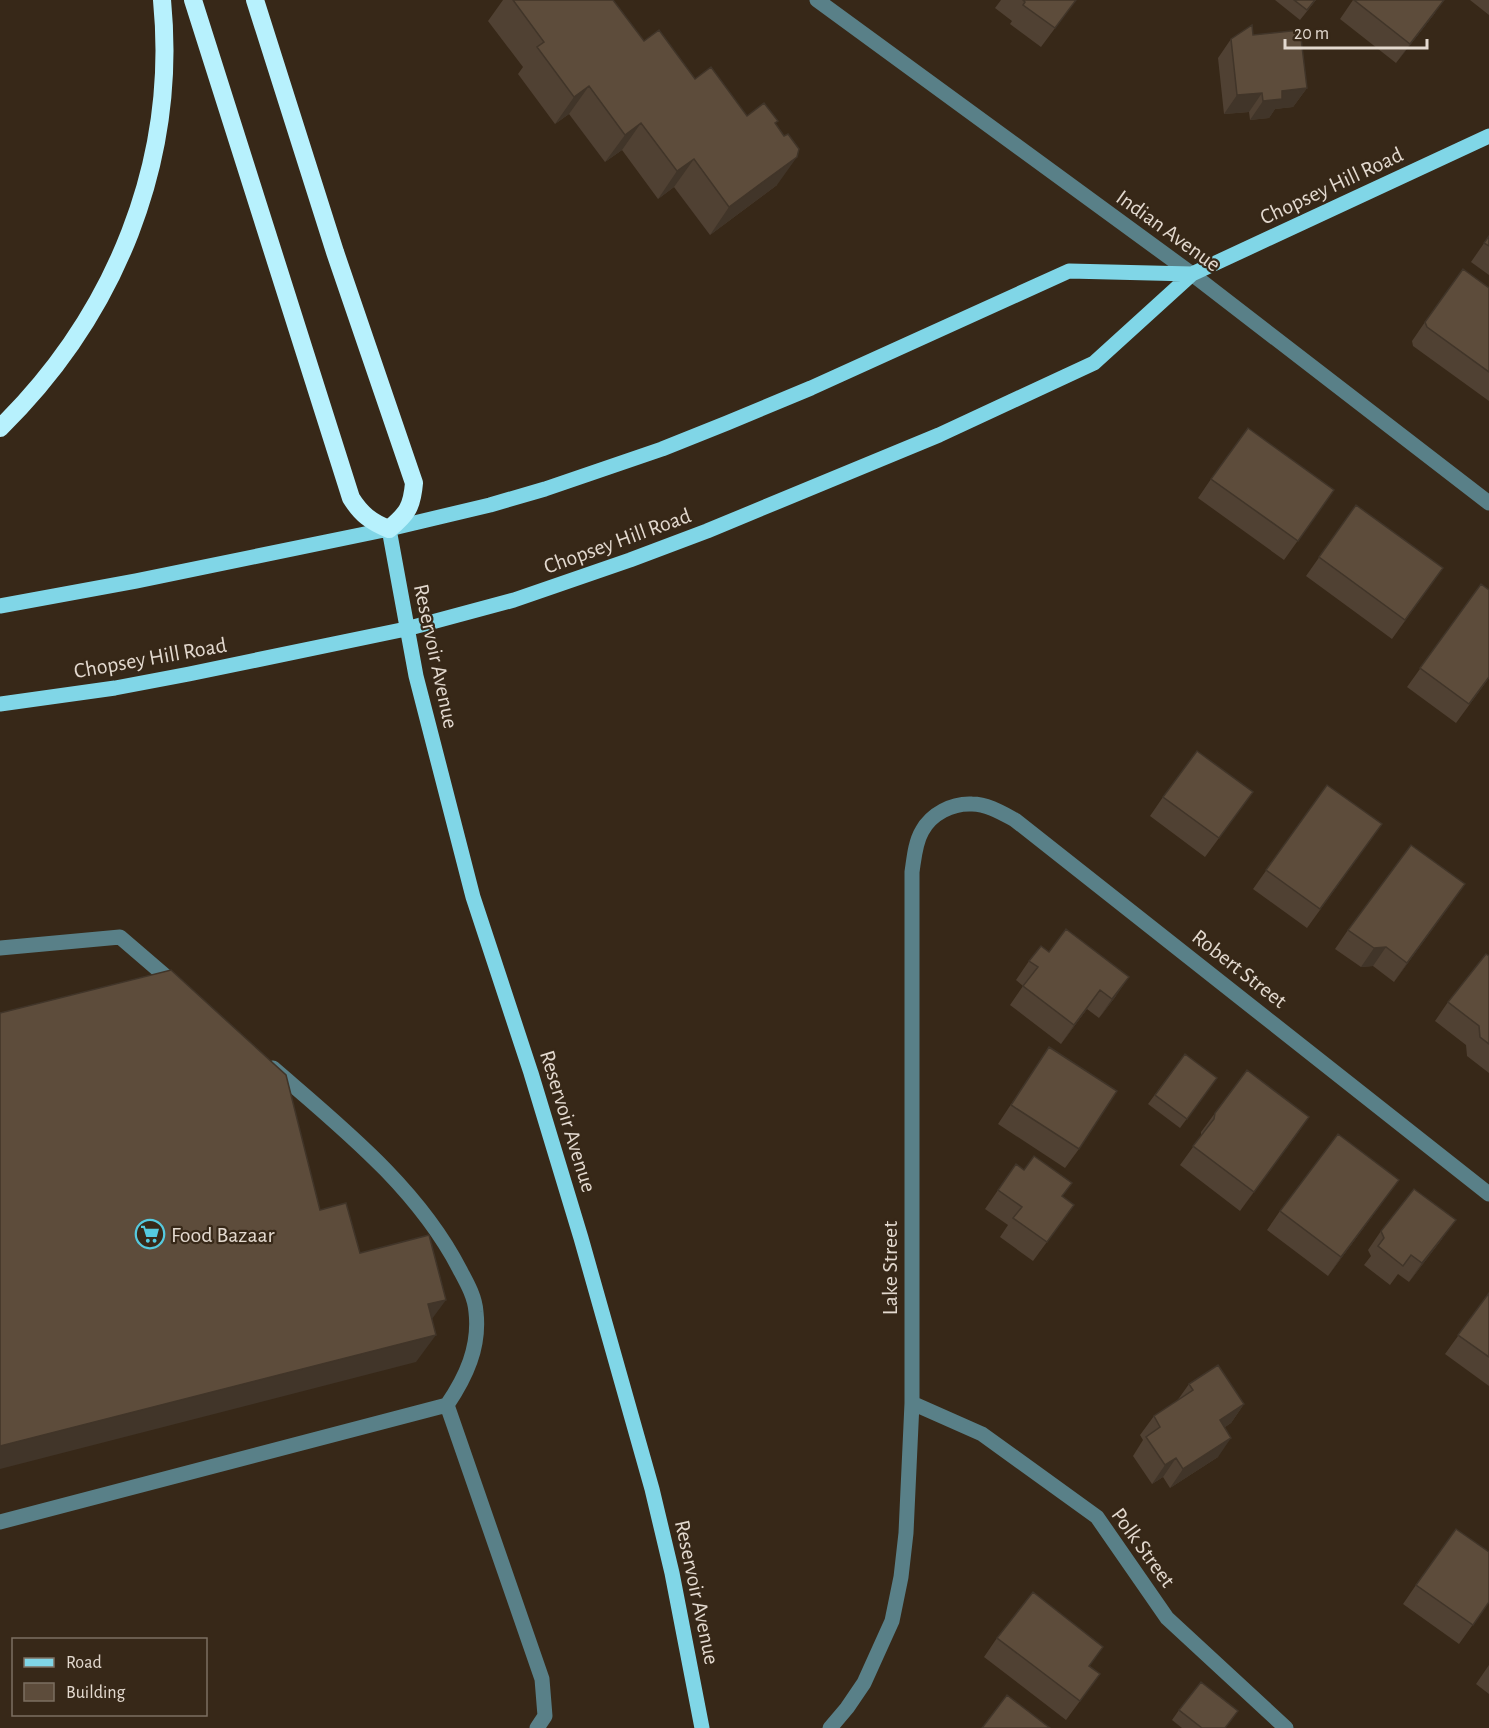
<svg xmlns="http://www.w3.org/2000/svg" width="1489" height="1728" font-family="'Alegreya Sans',sans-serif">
	<rect width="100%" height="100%" fill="#372818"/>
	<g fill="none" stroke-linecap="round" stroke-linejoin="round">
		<path stroke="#598088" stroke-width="15" d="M817,0L1192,274L1489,503
			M0,948L120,937L177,986
			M273,1068C341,1127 418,1188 460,1270C467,1283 475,1297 476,1312C480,1347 466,1377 447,1405
			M912,1403L982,1434L1097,1517L1167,1618L1286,1728
			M0,1522L447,1405L542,1679L545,1716L537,1728
			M830,1728L847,1708L864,1683L892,1621L901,1577L906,1533L912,1403V872C914,859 915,843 922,831C931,814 952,803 972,804C987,804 1002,813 1015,820L1489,1194"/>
		<path stroke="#80d6e7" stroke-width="15" d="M389,529L416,676L473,897L531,1073L581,1238L652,1489L672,1573L702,1728
			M0,606L136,581L389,529L490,505L545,489L662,449L727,423L811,388L1069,271L1192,274
			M0,704L115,688L189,674L406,629L514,600L630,560L707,531L939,435L1094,363L1192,274L1489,136"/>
		<path stroke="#b7f1fd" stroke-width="18" d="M193,0L351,498C361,514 371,522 389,529C407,514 412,507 414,483L335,252L255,0
			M0,428C115,315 178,162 162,0"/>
	</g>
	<path fill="#504133" d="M503,0H613L644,41L747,116L776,124L777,185L710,235L674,187L658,199L622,150L605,162L569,114L555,124L518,74L523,67L488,21Z
		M1001,0H1076L1041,47L1010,24L1012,21L995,8Z
		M1275,0H1316L1300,20Z
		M1353,0L1435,13L1396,63L1340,19Z
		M1470,0H1489V15Z
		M1253,35L1307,88L1293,107L1275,109L1269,118L1250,120L1249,112L1224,114L1218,58L1231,39Z
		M1489,236V275L1471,262Z
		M1489,288V401L1413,346L1412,341L1425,322Z
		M1211,479L1334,490L1284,560L1198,498Z
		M1356,505L1443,568L1392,639L1306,576Z
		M1481,584L1489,678L1456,723L1407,687Z
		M1327,785L1382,824L1307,928L1253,889Z
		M1253,792L1205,857L1150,816L1163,797Z
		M1465,884L1394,982L1373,966L1361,967L1335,949L1348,930Z
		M1489,956V1073L1467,1056L1466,1045L1435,1021L1448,1002Z
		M1029,961L1116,996L1099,1018L1087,1009L1061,1044L1010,1005L1023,986L1016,980Z
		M1049,1047L1079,1149L1065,1168L998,1124Z
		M1185,1054L1217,1078L1180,1128L1148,1104Z
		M1215,1113L1309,1117L1240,1211L1180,1165L1201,1136V1132Z
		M1016,1164L1024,1170L1072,1183L1062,1196L1074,1205L1033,1261L1000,1237L1008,1225L985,1209Z
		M1399,1180L1328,1276L1267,1230L1280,1211Z
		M1381,1231L1442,1239L1409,1282L1398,1274L1390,1285L1364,1265L1371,1256L1368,1250Z
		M1489,1293V1386L1445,1354Z
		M1189,1384L1244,1404L1231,1423L1225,1427L1218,1457L1170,1488L1163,1477L1152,1484L1133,1456L1143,1440L1140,1435L1154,1416L1177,1401Z
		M1416,1585L1489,1602L1459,1644L1403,1604Z
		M997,1638L1090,1666L1100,1674L1066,1720L984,1657Z
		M1489,1665V1694L1476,1684Z
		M1179,1710L1226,1728H1182L1172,1720Z"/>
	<path fill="#413529" d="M1445,0L1435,13L1396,63L1410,44Z
		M589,86L569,114L555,124L574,97Z
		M1307,88L1293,107L1275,109L1269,118L1250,120L1263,101L1282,91Z
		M1262,93L1249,112L1224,114L1237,95Z
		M641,123L622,150L605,162L625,135Z
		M797,157L777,185L710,235L729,207Z
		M694,159L674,187L658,199L677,171Z
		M1465,884L1452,903L1394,982L1407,963Z
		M1386,947L1373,966L1361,967L1374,948Z
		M1129,977L1116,996L1099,1018L1112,999Z
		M1100,990L1087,1009L1061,1044L1074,1025Z
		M1309,1117L1296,1136L1240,1211L1254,1192Z
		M1399,1180L1385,1199L1328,1276L1341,1257Z
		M1456,1220L1442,1239L1409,1282L1422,1263Z
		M446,1300L426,1327L428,1304Z
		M436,1335L416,1362L0,1469V1446Z
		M1244,1404L1231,1423L1207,1439L1220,1420Z
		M1231,1438L1218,1457L1170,1488L1183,1469Z
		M1176,1458L1163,1477L1152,1484L1165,1465Z"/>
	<path fill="#5d4c3b" stroke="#413529" stroke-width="1.5" d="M513,0H613L644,41L659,30L695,79L711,67L747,116L764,103L778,121L775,123L784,136L788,134L799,149L797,157L729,207L694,159L677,171L641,123L625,135L589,86L574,97L537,47L544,42Z
		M1023,0H1076L1055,28L1023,5L1025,2Z
		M1294,0H1315L1307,10Z
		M1354,0H1444L1410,44Z
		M1252,25L1253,35L1300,30L1307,88L1282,91V99L1263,101L1262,93L1237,95L1231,39Z
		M1489,236V246L1484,243Z
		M1463,269L1489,288V372L1427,327L1425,322Z
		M1248,428L1334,490L1298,541L1211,479Z
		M1356,505L1443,568L1405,620L1319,557Z
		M1481,584L1489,590V677L1469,704L1420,668Z
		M1197,751L1253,792L1219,838L1163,797Z
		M1327,785L1382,824L1320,909L1266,870Z
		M1411,845L1465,884L1407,963L1386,947L1374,948L1348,930Z
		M1066,929L1129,977L1112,999L1100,990L1074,1025L1023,986L1038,967L1029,961L1041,946L1049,952Z
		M1486,954L1489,956V1044L1480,1037L1479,1026L1448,1002Z
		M171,970L286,1075L320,1210L346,1203L360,1253L429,1235L446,1300L428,1304L436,1335L0,1446V1013Z
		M1049,1047L1117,1091L1079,1149L1011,1105Z
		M1185,1054L1217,1078L1187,1119L1155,1095Z
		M1247,1070L1309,1117L1254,1192L1193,1146L1214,1119L1215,1113Z
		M1338,1134L1399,1180L1341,1257L1280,1211Z
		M1034,1156L1072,1183L1062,1196L1074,1205L1047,1242L1013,1218L1022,1207L998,1190L1016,1164L1024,1170Z
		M1414,1189L1456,1220L1422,1263L1411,1255L1403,1266L1378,1246L1384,1238L1381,1231Z
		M1489,1293V1357L1458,1335Z
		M1218,1365L1244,1404L1220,1420L1231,1438L1183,1469L1176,1458L1165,1465L1146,1437L1160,1427L1154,1416L1193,1390L1189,1384Z
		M1456,1529L1489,1552V1602L1473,1625L1416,1585Z
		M1033,1592L1103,1647L1089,1666L1100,1674L1080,1701L997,1638Z
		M1201,1682L1238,1711L1225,1728H1202L1179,1710Z
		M1007,1695L1050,1728H982Z"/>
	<defs>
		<g id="supermarket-ring" transform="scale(1.5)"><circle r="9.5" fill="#372818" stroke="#55cadf" stroke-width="1.5"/><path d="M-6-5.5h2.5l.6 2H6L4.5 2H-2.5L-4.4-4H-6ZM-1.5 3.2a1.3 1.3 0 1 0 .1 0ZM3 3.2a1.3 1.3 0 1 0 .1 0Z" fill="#55cadf"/></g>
	</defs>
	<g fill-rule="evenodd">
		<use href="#supermarket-ring" x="150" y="1234"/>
	</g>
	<g text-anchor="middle" stroke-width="4.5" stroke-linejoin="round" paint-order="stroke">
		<g font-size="22" fill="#e3d9cf" stroke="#372818">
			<text transform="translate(1331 185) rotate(-25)" y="8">Chopsey Hill Road</text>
			<text transform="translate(1169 230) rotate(36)" y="8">Indian Avenue</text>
			<text transform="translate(617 540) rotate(-20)" y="8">Chopsey Hill Road</text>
			<text transform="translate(437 656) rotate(78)" y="8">Reservoir Avenue</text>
			<text transform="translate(150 657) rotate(-10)" y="8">Chopsey Hill Road</text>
			<text transform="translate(1240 968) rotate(38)" y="8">Robert Street</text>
			<text transform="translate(569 1121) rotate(73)" y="8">Reservoir Avenue</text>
			<text transform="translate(889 1268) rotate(-90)" y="8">Lake Street</text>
			<text transform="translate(1144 1547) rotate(54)" y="8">Polk Street</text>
			<text transform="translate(698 1592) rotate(78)" y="8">Reservoir Avenue</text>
		</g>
		<g font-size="22" fill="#e3d9cf" stroke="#372818" text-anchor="start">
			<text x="171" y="1242">Food Bazaar</text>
		</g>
	</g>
	<rect x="12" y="1638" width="195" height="78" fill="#372818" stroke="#7c6f61" stroke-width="1.5"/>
	<rect x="24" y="1658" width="30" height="9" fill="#80d6e7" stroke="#7c6f61" stroke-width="1.5"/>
	<text x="66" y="1668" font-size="18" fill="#e3d9cf">Road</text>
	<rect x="24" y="1683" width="30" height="18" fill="#5d4c3b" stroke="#7c6f61" stroke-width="1.5"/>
	<text x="66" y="1698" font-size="18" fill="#e3d9cf">Building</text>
	<path d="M1285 39v9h142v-9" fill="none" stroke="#e3d9cf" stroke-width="3"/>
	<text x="1294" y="39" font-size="18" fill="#e3d9cf" stroke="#372818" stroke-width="4.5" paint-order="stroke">20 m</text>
</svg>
